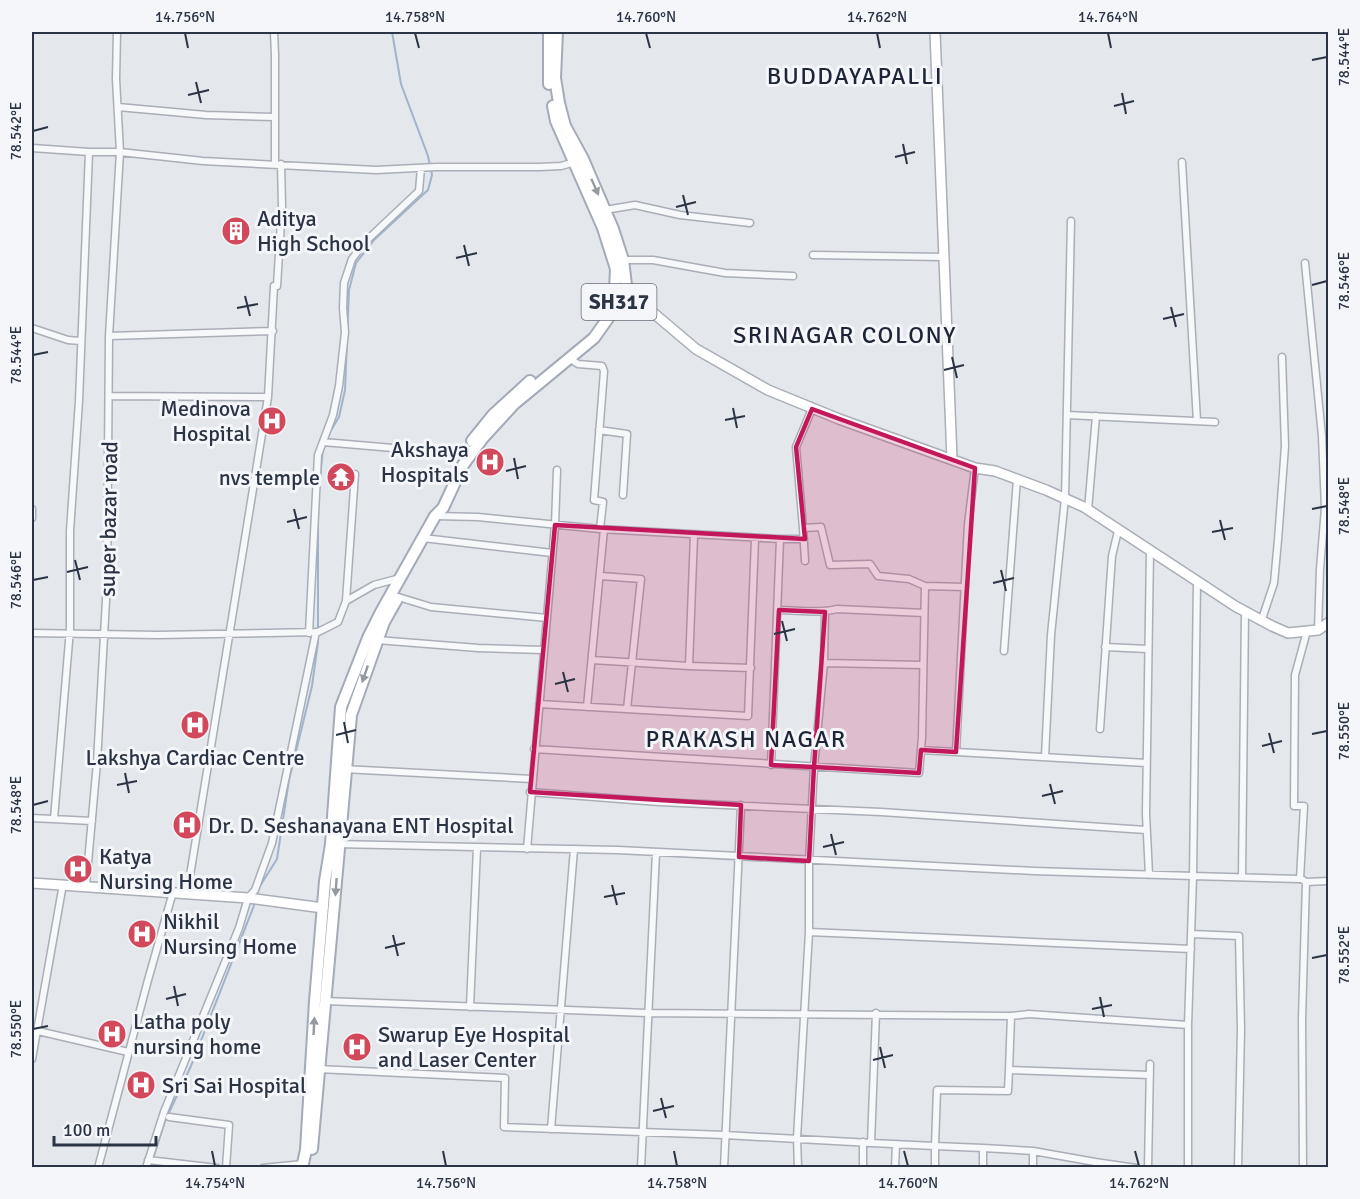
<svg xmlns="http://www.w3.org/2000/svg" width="1360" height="1199" font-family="Signika,sans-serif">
	<rect width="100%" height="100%" fill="#e4e7ec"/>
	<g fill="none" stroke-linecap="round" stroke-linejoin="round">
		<path stroke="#9fb4cc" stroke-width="2" d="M330,432L339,417L345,390L349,290L356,263L374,240L428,190L432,175L428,156L401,84L392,32
			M319,488L323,449
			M256,897L260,886L277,859L289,780L312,686L318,642V517
			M150,1168L165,1121L191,1066L255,903"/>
		<g stroke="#a9aeb7" stroke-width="9">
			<path id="street" d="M274,32L275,55V164
				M118,107L206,115L275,117
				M32,148L89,152H120L203,161L376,170L436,167H540L561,166L575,162
				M1182,162L1197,421
				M605,210L635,205L680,215L750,223
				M813,255L944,257
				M623,260H653L725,273L793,276
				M1305,263L1322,436L1325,508L1320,569L1318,630
				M32,328L68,340L81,341
				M109,336L273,331
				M569,358L578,364L602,366L604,371L594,500L603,502L600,529
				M110,396L268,397
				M812,409L796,447L803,528L821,527L830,565L870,564L878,576L909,579L925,586L965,587
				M1067,415L1215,422
				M599,430L627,434L623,495
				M323,442L463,454
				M1088,510L1096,416
				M436,516L478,517L600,529L780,539L771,765
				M32,518V509
				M803,528L805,561
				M423,538L552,553
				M780,539H804
				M601,576L641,579L627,709
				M395,596L431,607L547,618
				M346,601L374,585L400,578
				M779,610C798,610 819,614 837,609L924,613
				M1262,619L1274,583L1278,540L1285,446L1282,357
				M32,633L158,635L318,632L338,622L346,601L355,474
				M309,633L318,455L333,415L339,386L345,332L343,308L344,283L352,259L365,242L419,191L421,168
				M377,640L478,648L544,650
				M1105,647L1148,649
				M1004,651L1017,479
				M592,660L689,666L694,535
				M824,663L922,665
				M689,666L751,668
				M539,704L748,716L755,539
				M587,707L604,529
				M1100,729L1112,556L1118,531
				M534,749L919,773L922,737L925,586
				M921,750L1146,763
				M956,752L968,524L975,468
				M1045,757L1051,635L1065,498L1071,221
				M343,769L532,779
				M530,792L659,802L881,812L1146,830
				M32,818L92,821
				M54,819L70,629V531L79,401L89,152
				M336,844L618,850L1034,871L1193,876L1197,581
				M527,849L555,525L557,470
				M1149,875L1146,814L1150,550
				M1242,877L1245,611
				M1303,880L1306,882L1328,881
				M86,885L97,762L107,582L109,336L120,152L116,79L117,32
				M187,894L268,397L274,286H277L282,206L281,164
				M809,932L1191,949
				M1191,934L1239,936L1241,1029L1238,1168
				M325,1001L647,1013L1011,1016L1029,1014L1188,1025L1193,876L1300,879L1304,806H1294L1295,675L1307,631
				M470,1007L477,848
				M38,1031L128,1052
				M32,1059L63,884
				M318,1069L505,1078L504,1127L725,1135L871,1143L876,1013
				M1009,1070L1011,1016
				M169,1117L229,1125L226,1168
				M551,1129L574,849
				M871,1143L935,1146V1168
				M983,1148L1033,1151V1168
				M1033,1151L1095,1162V1168
				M148,1160L217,1168
				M1095,1162L1136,1168
				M98,1168L148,980L173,892
				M146,1168L164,1112L239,928L248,898L255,890L272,843L316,632
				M263,1168L303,1164
				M641,1168L656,853
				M724,1168L741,805
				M798,1168L797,1138L809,932V861L814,767L824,663L825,612
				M863,1168V1142
				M895,1168L896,1144
				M983,1168V1148L935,1146L937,1090L1008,1091L1009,1070L1150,1075
				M1148,1168L1150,1064
				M1188,1168V1025
				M1303,1168L1302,1020L1306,882"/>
		</g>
		<g stroke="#a9aeb7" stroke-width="12">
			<path id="secondary" d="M935,32L952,459
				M617,292L644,305L696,349L768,390L839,419L975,468L995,471L1046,490L1084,507L1235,606L1272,626L1288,633L1318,630L1328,623
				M32,883L248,898L323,908"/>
		</g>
		<g stroke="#a3abb8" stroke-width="14">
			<path id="primary" d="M549,84V32
				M553,106L556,121L603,228L616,269L615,291L607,309
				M472,441L493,415L530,381
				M312,1149L351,715L384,622L397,599
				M302,1168L306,1150L315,1001L325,881L331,844L341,707L368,638L381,612L435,516L443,508L463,465L482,439L514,404L594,338L618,304L626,285L623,260L613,229L583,159L565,126L559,103L555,78L557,32"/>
		</g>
		<use href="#street" stroke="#f7f8fa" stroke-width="6"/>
		<use href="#secondary" stroke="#fff" stroke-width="9"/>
		<use href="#primary" stroke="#fff" stroke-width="10"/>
	</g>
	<defs><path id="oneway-solid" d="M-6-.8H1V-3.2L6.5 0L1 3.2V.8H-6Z" transform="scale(1.5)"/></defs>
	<g fill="#959aa2">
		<use href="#oneway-solid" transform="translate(595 187) rotate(66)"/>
		<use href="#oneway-solid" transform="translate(365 674) rotate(109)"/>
		<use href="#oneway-solid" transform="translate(336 887) rotate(94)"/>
		<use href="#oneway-solid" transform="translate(314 1026) rotate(-87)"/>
	</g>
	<path fill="#c2185b" fill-opacity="0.2" stroke="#c2185b" stroke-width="4.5" stroke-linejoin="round" d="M812,409L975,468L956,752L921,750L919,773L814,767L825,612L779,610L771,765L814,767L809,861L739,857L741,805L530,792L555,525L805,539L796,447Z"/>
	<path fill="none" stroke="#2b3445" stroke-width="2" d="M185,33L188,48M415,33L419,48M646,33L650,48M877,33L880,48M1108,33L1111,48M1312,60L1327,57M196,82L201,103M1122,93L1126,114M188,95L209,90M1114,106L1134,101M33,131L48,127M903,144L907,164M895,157L915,152M683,195L688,215M676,207L696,202M464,245L469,266M456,258L477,253M1312,285L1327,281M245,296L250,316M1171,307L1176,327M237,308L258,304M1163,319L1184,314M33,355L48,352M952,357L957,378M944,370L964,365M733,408L737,428M725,420L745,416M514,458L518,479M506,471L526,466M294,509L299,529M1312,509L1327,506M1220,520L1225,540M287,522L307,517M1212,532L1233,528M75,560L80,580M1001,570L1006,591M67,572L88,567M33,580L48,577M993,583L1014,578M782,621L787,641M774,634L795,629M563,672L568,692M555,684L575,679M344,722L348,743M1269,733L1274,753M1312,734L1327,731M336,735L356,730M1262,746L1282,741M125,773L129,793M1050,784L1055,804M117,785L137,781M1042,796L1063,791M33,805L48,801M831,834L836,855M823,847L844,842M612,885L617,905M604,897L625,893M393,935L398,956M385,948L405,943M1312,958L1327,955M174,986L178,1006M1100,997L1104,1017M166,999L186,994M1092,1009L1112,1005M33,1029L48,1026M880,1047L885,1068M873,1060L893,1055M661,1098L666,1118M653,1111L674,1106M212,1151L215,1166M443,1151L446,1166M674,1151L677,1166M904,1151L908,1166M1135,1151L1139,1166"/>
	<defs>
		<g id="building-disc" transform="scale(1.5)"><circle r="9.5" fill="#d1495b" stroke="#f4f6f9"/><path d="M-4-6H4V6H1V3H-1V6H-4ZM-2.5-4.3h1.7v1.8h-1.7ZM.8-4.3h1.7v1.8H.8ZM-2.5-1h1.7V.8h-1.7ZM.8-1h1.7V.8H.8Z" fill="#fff"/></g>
		<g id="hospital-disc" transform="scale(1.5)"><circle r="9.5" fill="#d1495b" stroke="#f4f6f9"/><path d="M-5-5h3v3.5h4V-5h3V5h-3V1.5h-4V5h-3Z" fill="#fff"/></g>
		<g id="temple-disc" transform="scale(1.5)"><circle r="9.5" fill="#d1495b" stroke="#f4f6f9"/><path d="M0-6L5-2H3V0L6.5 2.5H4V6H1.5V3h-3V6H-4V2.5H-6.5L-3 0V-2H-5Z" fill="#fff"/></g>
	</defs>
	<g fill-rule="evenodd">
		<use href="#building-disc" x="236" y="231"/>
		<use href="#hospital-disc" x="272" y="421"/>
		<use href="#hospital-disc" x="490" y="462"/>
		<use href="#temple-disc" x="341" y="477"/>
		<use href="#hospital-disc" x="195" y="725"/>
		<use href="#hospital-disc" x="187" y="825"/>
		<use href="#hospital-disc" x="78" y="869"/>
		<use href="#hospital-disc" x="142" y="934"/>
		<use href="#hospital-disc" x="112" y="1034"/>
		<use href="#hospital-disc" x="357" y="1047"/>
		<use href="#hospital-disc" x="141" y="1085"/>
	</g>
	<g text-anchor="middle" stroke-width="6" stroke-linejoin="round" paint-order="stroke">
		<rect fill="#f4f6f9" stroke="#676e7b" stroke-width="1.5" x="581.5" y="284" width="75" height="36" rx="4.5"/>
		<g font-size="21" font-weight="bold" fill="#2b3445">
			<text x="619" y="309">SH317</text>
		</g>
		<g font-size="22" fill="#2b3445" stroke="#f4f6f9" text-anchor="start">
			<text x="257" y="226">Aditya<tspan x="257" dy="25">High School</tspan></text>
			<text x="251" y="416" text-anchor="end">Medinova<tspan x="251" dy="25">Hospital</tspan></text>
			<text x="469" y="457" text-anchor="end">Akshaya<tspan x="469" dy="25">Hospitals</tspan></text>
			<text x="320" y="485" text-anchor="end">nvs temple</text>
			<text x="195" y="765" text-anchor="middle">Lakshya Cardiac Centre</text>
			<text x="208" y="833">Dr. D. Seshanayana ENT Hospital</text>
			<text x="99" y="864">Katya<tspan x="99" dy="25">Nursing Home</tspan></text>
			<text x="163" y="929">Nikhil<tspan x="163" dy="25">Nursing Home</tspan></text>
			<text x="133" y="1029">Latha poly<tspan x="133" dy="25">nursing home</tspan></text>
			<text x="378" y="1042">Swarup Eye Hospital<tspan x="378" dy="25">and Laser Center</tspan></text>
			<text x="162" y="1093">Sri Sai Hospital</text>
		</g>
		<g font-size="22" fill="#2b3445" stroke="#f4f6f9">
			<text transform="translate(108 519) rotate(-89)" y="8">super bazar road</text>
		</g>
		<g font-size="24" letter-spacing="1.5" fill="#1d2536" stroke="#f4f6f9">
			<text x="855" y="84">BUDDAYAPALLI</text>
			<text x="845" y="343">SRINAGAR COLONY</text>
			<text x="746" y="747">PRAKASH NAGAR</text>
		</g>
	</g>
	<rect width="1360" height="1199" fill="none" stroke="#f4f6f9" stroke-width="66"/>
	<path d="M54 1136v9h102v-9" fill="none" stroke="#2b3445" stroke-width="3"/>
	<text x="63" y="1136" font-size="18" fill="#2b3445" stroke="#f4f6f9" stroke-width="4.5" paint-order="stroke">100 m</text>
	<rect x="33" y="33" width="1294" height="1133" fill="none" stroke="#2b3445" stroke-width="2"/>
	<g font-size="15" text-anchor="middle" fill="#2b3445">
		<text x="185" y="22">14.756°N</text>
		<text x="415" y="22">14.758°N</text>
		<text x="646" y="22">14.760°N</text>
		<text x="877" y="22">14.762°N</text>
		<text x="1108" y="22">14.764°N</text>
		<text transform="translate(1344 57) rotate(-90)" y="5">78.544°E</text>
		<text transform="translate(16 131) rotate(-90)" y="5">78.542°E</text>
		<text transform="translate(1344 281) rotate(-90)" y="5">78.546°E</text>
		<text transform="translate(16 355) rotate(-90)" y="5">78.544°E</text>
		<text transform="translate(1344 506) rotate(-90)" y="5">78.548°E</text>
		<text transform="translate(16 580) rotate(-90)" y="5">78.546°E</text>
		<text transform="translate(1344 731) rotate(-90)" y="5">78.550°E</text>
		<text transform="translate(16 805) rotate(-90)" y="5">78.548°E</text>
		<text transform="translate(1344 955) rotate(-90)" y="5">78.552°E</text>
		<text transform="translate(16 1029) rotate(-90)" y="5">78.550°E</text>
		<text x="215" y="1188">14.754°N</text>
		<text x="446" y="1188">14.756°N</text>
		<text x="677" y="1188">14.758°N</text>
		<text x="908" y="1188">14.760°N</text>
		<text x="1139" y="1188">14.762°N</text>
	</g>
</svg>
